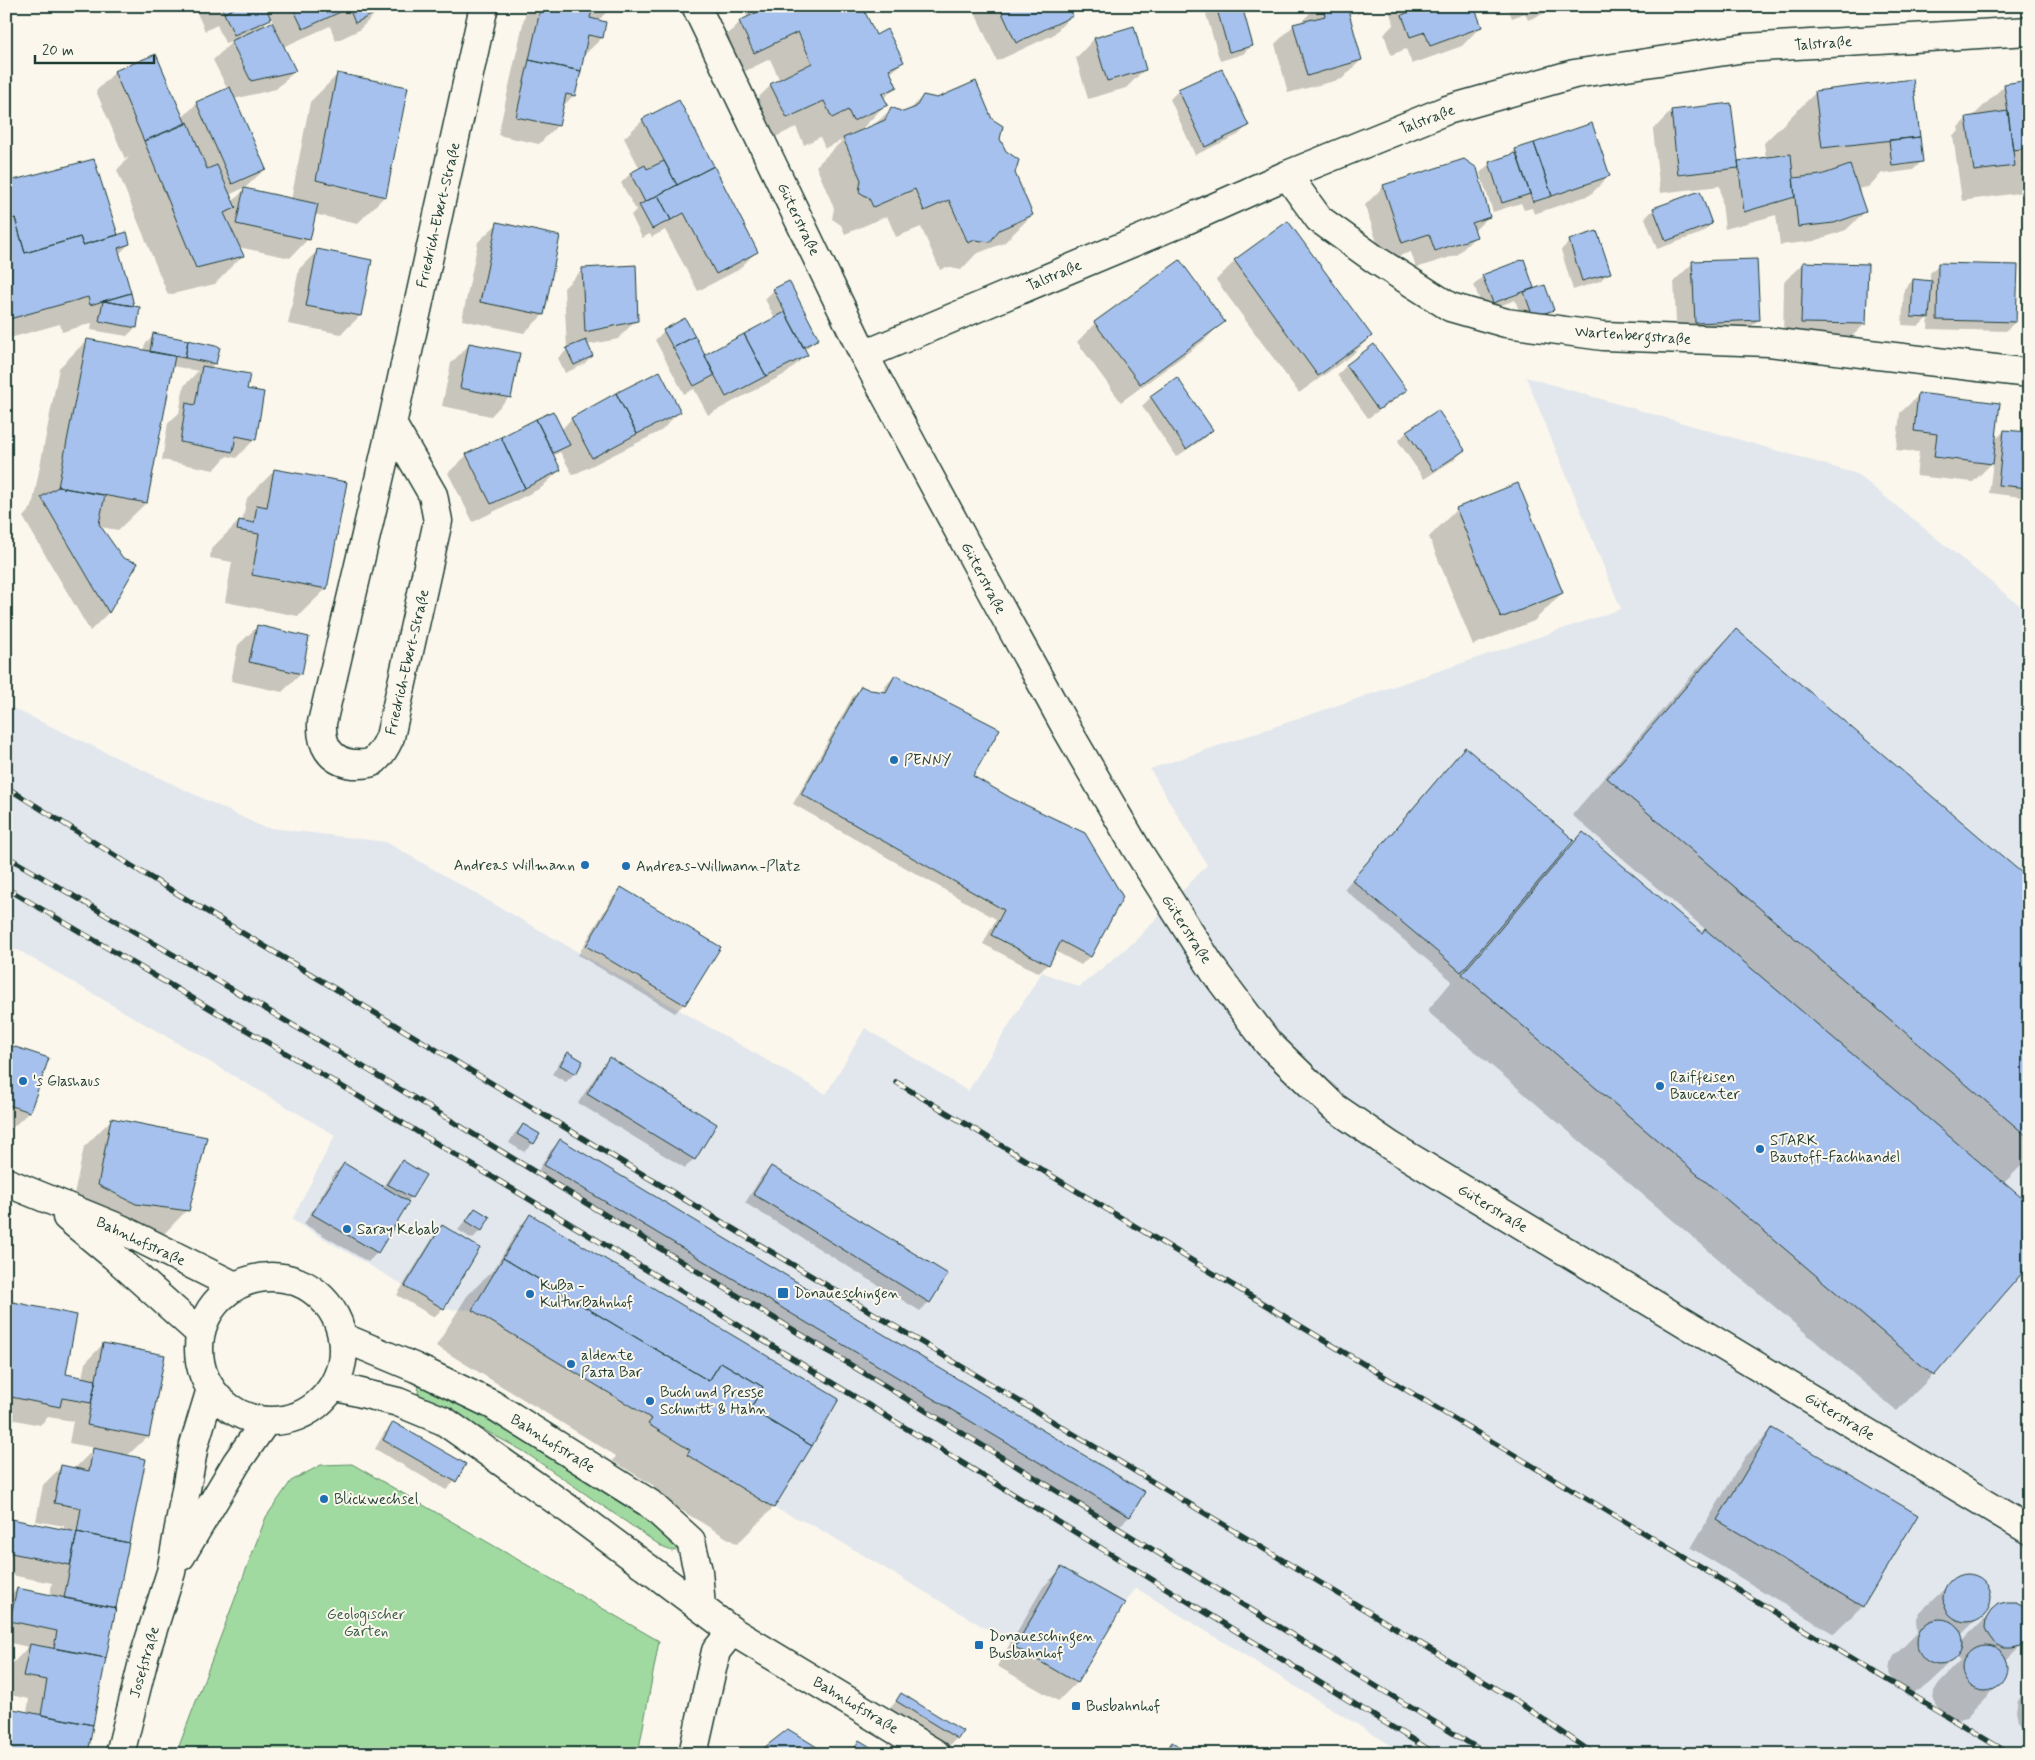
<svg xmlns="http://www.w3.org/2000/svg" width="2035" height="1760" font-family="Mynerve,sans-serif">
	<rect width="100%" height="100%" fill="#fbf7ec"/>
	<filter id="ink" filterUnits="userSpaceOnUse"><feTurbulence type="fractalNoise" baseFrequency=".02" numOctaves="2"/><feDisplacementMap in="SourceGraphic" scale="10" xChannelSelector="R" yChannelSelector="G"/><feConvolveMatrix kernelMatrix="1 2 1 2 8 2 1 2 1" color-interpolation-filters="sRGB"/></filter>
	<g filter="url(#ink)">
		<path fill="#e2e7ed" d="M1526,377L1857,474L2029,613V1754H1405L1136,1588L1125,1603L1077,1683L816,1527L774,1508L687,1455L690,1450L648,1424L651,1419L472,1310L444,1309L292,1220L335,1135L18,950L6,951V705L263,827L386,842L826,1094L865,1028L968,1091L1042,972L1079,987L1135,941L1207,865L1150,769L1621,609Z"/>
		<path fill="#a1daa0" stroke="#608c6a" d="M419,1383L431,1386L531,1440L658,1524L677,1543L679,1549L672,1551L664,1548L523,1451L418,1394Z
			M352,1464L659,1641L638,1754H176L266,1517L291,1481L321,1465Z"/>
		<path fill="#0003" fill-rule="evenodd" d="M194,6H376L378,11L359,30L336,41L330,26L283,47L295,71L276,89L234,99L265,169L246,187L229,195L232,202L244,190L291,200L310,102L338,74L385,196L357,224L314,214L308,239L290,258L238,247L242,256L215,284L168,295L117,170L129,157L125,159L96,91L115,72L182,118L197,103L228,90L213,60L234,40L225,43L217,25L205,31ZM271,17L273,23L259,29Z
			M527,6H612L598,21L602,38L583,56L574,95L562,107L558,125L539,144L498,135Z
			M754,6H866L862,10L875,36L902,62L890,74L896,87L883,99L886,104L858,133L873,126L891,109L903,114L908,112L923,96L999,139L1032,215L1004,243L976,254L961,270L946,267L940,270L921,227L896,237L887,216L845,234L841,225L832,219L834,208L816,166L843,140L825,148L820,137L804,145L796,127L759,145L743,113L771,85L780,81L770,59L727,80L712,50L740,22L748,18L746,14Z
			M972,6H1067L1071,16L1053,35L997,61Z
			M1214,6H1224L1252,45L1243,54L1220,61L1206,14Z
			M1317,6H1346L1361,60L1342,79L1288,93L1275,44L1294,25L1304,23L1303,20Z
			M1355,6H1383L1357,14Z
			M1387,6H1473L1480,27L1462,46L1412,64L1406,49L1391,55L1384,34L1394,24Z
			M1507,6H1563L1528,20L1525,13L1512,18Z
			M1978,6H2029V9L1979,11Z
			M1094,39L1145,69L1126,88L1088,99L1076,58Z
			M2029,82V182L2018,193L1962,201L1953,136L1959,131L1958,127L1967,118L1972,117L2005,85Z
			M1179,90L1247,126L1238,135L1195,155L1170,99Z
			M1816,92L1922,161L1913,170L1884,174L1883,172L1868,187L1857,189L1865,212L1846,230L1814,241L1780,245L1776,215L1725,229L1720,186L1660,193L1653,130L1671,111L1737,163L1766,158L1764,143Z
			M678,101L757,251L738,270L698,291L665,230L652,237L650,234L642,238L631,215L636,210L621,183L630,174L640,169L624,138L643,120Z
			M1591,125L1609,176L1590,195L1534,214L1532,208L1524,210L1521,203L1493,212L1480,173L1489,164L1508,157L1515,150Z
			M6,183L129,244L119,254L130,293L136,327L127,336L91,330L92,323L62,332L60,324L6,339Z
			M1384,186L1489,216L1474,231L1476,236L1457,255L1416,268L1411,252L1383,261L1365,205Z
			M1654,209L1711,224L1702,233L1657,249L1645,218Z
			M1288,223L1371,336L1352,355L1299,393L1216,280L1235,261Z
			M497,224L543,315L524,333L462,320L478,242Z
			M1570,241L1609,272L1600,281L1573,290L1561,250Z
			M317,251L360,316L341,334L288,324L299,269Z
			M1523,261L1534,290L1552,309L1543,318L1524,325L1515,300L1484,312L1474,285L1483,276Z
			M1693,263L1758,320L1740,338L1677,341L1674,281Z
			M1803,263L1865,324L1846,342L1783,341L1784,282Z
			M1939,264L2015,322L2006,331L1928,329L1929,316L1919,326L1902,325L1904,289L1913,280L1930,282V273Z
			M583,269L636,320L618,339L587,345L592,356L583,365L565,373L558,358L567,350L564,288Z
			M774,290L818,339L804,350L806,355L787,373L708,415L694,389L684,394L655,340L664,331L704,356L775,319L765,299Z
			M1223,321L1205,340L1121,402L1077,342L1095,323Z
			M154,335L215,363L210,368L246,390L255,439L236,458L227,456L214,470L162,460L168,423L179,413L184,386L198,371L172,366L146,503L118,530L100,527L123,559L136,563L108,613L90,631L23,517L32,507L59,368L87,340L143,351L145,344Z
			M470,344L509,397L491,416L442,406L451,363Z
			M1374,346L1405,390L1396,399L1368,418L1337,375L1346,366Z
			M659,373L679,412L661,431L573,475L560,452L553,456L560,470L541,488L473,522L448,473L467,455L552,413L561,430L571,419Z
			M1177,379L1212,430L1203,439L1176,457L1142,406L1151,397Z
			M1919,395L1994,441L2004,431L2029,434V498L1989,493L1993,462L1973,482L1916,476L1919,452L1896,450L1900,413Z
			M1438,412L1464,450L1455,459L1424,479L1398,441L1407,432Z
			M275,470L326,589L298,616L225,602L232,562L210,558L211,549L239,521L242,522L247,498Z
			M1457,509L1562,593L1534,621L1473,645L1429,537Z
			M257,627L301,674L282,692L231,681L238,645Z
			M1736,630L2029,881V1158L2003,1184L1933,1375L1897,1411L1427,1011L1452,981L1344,889L1456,757L1562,855L1583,834L1702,935L1706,930L1572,815L1699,667Z
			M895,676L1090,956L1081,965L1055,951L1048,964L1039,973L983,944L996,919L793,804L853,696L862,687L870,691L882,693L886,685Z
			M621,889L684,1004L675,1013L578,955L612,898Z
			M6,1045L29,1112L6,1134Z
			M568,1054L575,1073L566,1082L552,1074L559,1063Z
			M610,1059L715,1124L694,1159L685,1168L578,1103L601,1068Z
			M112,1119L187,1210L160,1238L70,1213L84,1147Z
			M523,1125L533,1143L524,1152L509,1143L514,1134Z
			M560,1141L1143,1493L1129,1517L1120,1526L536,1174L551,1150Z
			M402,1162L424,1175L377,1253L368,1262L304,1224L335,1173L344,1164L383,1187L393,1171Z
			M771,1167L929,1302L920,1311L745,1203L762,1176Z
			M475,1210L481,1230L472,1239L458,1230Z
			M530,1216L811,1446L773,1508L737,1544L651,1492L654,1486L613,1461L616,1456L436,1346L467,1296L494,1269L521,1225Z
			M443,1227V1308L434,1317L397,1295L434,1236Z
			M13,1304L64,1375L82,1378L85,1363L103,1344L148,1436L127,1456L144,1460L86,1754H6V1712L9,1710L27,1713L29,1699L6,1694L12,1664L28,1647L6,1642V1600L17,1589L50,1596L52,1583L6,1574V1519L63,1531L64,1526L36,1521L43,1485L62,1466L75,1468L95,1448L69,1443L73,1421L48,1417L40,1425L6,1418V1311Z
			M393,1424L455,1481L446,1490L375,1449L384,1433Z
			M1772,1429L1862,1606L1834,1634L1691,1548L1745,1457Z
			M1062,1568L1076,1683L1058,1701L997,1666L1043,1587Z
			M1964,1575L1973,1576L1981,1580L1986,1587L1989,1595L1988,1604L1984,1612L1961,1635L1963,1640L1992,1611L2027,1639L2005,1661L2006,1675L2002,1682L1967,1717L1958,1719L1949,1718L1942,1715L1933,1699L1934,1691L1939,1683L1960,1661L1958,1656L1922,1690L1914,1693L1905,1692L1897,1688L1892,1681L1889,1673L1890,1664L1894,1656L1917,1633L1916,1620L1920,1612L1956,1578Z
			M2029,1685V1736L2018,1723L2016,1712L2018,1701Z
			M901,1695L957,1738L948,1747L888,1711Z
			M859,1742L879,1754H847Z"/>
		<path fill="#a7c1ee" stroke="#1f3d34" d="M221,6H239L224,13Z
			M239,6H265L271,19L234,35L224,13Z
			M292,6H377L379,11L355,23L349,8L303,29Z
			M541,6H593L590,18L606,22L603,38L588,35L581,71L529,60Z
			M770,6H862L876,35L887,29L904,62L889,69L897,87L882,94L888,105L853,121L848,110L832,118L824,101L787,118L770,84L812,63L798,32L754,53L739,21Z
			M999,6H1068L1073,16L1016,43Z
			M1216,6H1242L1253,46L1229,52Z
			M1323,6H1347L1362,60L1307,76L1293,24L1325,16Z
			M1412,6H1474L1482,27L1430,46L1425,32L1410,37L1402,15L1414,10Z
			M272,22L296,71L251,81L231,41Z
			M1134,26L1146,70L1107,81L1094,38Z
			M156,54L186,124L144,141L114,71Z
			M529,60L581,71L575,96L566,94L559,126L516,117Z
			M1222,69L1249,126L1205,147L1178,89Z
			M337,73L408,87L386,197L316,180Z
			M1913,79L1920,137L1822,148L1815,91Z
			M2029,80V148L2013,150L2004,84Z
			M976,81L992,119L1003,126L1000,139L1006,151L1019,160L1015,173L1033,215L999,230L990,242L975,240L968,243L949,200L924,211L915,189L873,207L869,198L859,192L861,180L843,138L885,120L891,107L903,112L916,107L923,95L937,98Z
			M230,87L266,169L232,184L196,102Z
			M679,100L714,166L677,185L642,119Z
			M1731,103L1739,168L1678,175L1671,110Z
			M2008,111L2015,166L1974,171L1966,117Z
			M188,122L207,169L217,165L236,208L224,213L244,256L196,268L144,141Z
			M1592,123L1610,176L1552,196L1534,143Z
			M1920,137L1923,162L1892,166L1889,140Z
			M1534,143L1552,196L1533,202L1515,149Z
			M1516,153L1530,194L1502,203L1489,162Z
			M1791,154L1795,197L1744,212L1738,161Z
			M94,159L118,235L83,245L80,237L25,253L15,218L6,221V182Z
			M1464,159L1477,168L1490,217L1472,223L1477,237L1435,251L1429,234L1402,243L1383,185Z
			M664,161L677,185L645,202L630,173L645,165L647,169Z
			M1850,165L1866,212L1834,223L1798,227L1793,178L1821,175Z
			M714,166L758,252L716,274L684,213L671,220L658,195Z
			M244,188L318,204L310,240L236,224Z
			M1700,191L1712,224L1666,241L1653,208Z
			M658,195L671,220L652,229L639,205Z
			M15,218L25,253L80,237L83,245L127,232L130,244L118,248L131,293L90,305L88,297L6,320V221Z
			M1288,221L1372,336L1318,376L1234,260Z
			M497,222L560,236L544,315L480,302Z
			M1597,231L1611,273L1582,281L1569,240Z
			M317,249L372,260L361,316L306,306Z
			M1524,259L1534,288L1493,303L1482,275Z
			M1757,259L1760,320L1695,323L1692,261Z
			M1180,260L1225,322L1140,384L1094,322Z
			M1803,262L1868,264L1866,324L1801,323Z
			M1938,263L2018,265L2016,322L1937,320Z
			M636,265L638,321L585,332L582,268Z
			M1913,279L1932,281L1929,318L1911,317Z
			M789,281L819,339L803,347L773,289Z
			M1545,285L1554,310L1533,317L1524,292Z
			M131,293L134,306L103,301Z
			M103,301L140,307L137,328L99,321Z
			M785,312L808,355L766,376L744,334Z
			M685,318L695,336L673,348L663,330Z
			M153,333L188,340L185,358L150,352Z
			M744,334L766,376L726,397L704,355Z
			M695,336L715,375L694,386L673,348Z
			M87,339L175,356L147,503L58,487Z
			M188,340L220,347L216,364L185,358Z
			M586,340L593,356L574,365L566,348Z
			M469,343L520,353L511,398L460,388Z
			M1374,344L1407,390L1378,410L1346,365Z
			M202,366L250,374L247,389L264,392L256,440L236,436L233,452L180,442L186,403L195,405Z
			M660,371L681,412L637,434L616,393Z
			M1177,377L1213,430L1186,449L1150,396Z
			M616,393L637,434L592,458L571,418Z
			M1918,393L2000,403L1993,464L1934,457L1937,434L1914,431Z
			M1438,410L1465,450L1433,471L1406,431Z
			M553,411L570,445L553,453L536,419Z
			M536,419L561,470L525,488L501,437Z
			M2004,430L2029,432V488L1998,485Z
			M501,437L525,488L491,504L466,454Z
			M274,469L347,482L327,589L252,575L259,534L237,530L239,520L254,523L257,505L267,507Z
			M1518,483L1563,593L1501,618L1456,508Z
			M58,487L105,495L99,524L123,558L138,563L109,613L41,497Z
			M257,625L309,637L302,674L249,662Z
			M1736,629L2029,879V1138L1607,778Z
			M895,675L1000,729L973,776L1011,798L1085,833L1123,897L1091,957L1061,941L1049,965L991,935L1004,910L801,794L861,686L870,690L886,692Z
			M1465,747L1574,840L1461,972L1352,880Z
			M1583,832L1702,933L1705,929L2029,1204V1265L1934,1376L1462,974Z
			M621,887L721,947L685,1005L586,946Z
			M6,1044L49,1058L30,1112L6,1104Z
			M568,1052L583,1061L576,1074L560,1065Z
			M609,1057L717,1124L695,1160L587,1094Z
			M111,1118L207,1137L189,1211L136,1204L98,1185Z
			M523,1124L540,1134L534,1144L517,1134Z
			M560,1139L1145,1492L1130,1517L544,1165Z
			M402,1160L426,1175L412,1198L387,1184Z
			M344,1163L409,1202L378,1253L312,1214Z
			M771,1166L948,1274L930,1303L753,1194Z
			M475,1208L490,1217L482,1231L466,1221Z
			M530,1214L839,1399L812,1446L750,1409L763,1387L721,1362L709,1381L503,1258Z
			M442,1225L480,1248L444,1309L405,1286Z
			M503,1258L709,1381L721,1362L763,1387L750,1409L812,1446L774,1508L687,1455L690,1450L648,1424L652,1419L472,1310Z
			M13,1302L77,1315L66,1374L96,1380L91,1403L62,1398L60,1407L6,1396V1337Z
			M103,1343L165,1355L149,1437L87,1425Z
			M393,1422L466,1464L456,1482L383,1440Z
			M1772,1428L1918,1515L1863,1607L1717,1520Z
			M93,1448L146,1459L129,1543L77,1532L81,1508L54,1503L61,1465L89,1471Z
			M6,1518L77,1532L70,1565L6,1552Z
			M77,1532L129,1543L116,1608L64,1598Z
			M1061,1567L1125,1603L1077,1683L1015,1647Z
			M1943 1598a24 24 0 1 1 48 0a24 24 0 1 1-48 0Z
			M17,1588L116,1608L106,1658L54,1648L57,1631L10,1621Z
			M2007,1602H2016L2024,1606L2029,1612V1638L2021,1646L2012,1648H2003L1995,1644L1989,1636L1985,1628L1986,1618L1991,1610L1998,1604Z
			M1917 1642a23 23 0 1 1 46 0a23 23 0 1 1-46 0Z
			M30,1644L106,1658L93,1725L41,1715L47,1680L23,1676Z
			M1962 1668a23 23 0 1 1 46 0a23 23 0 1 1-46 0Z
			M901,1693L963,1731L958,1739L896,1701Z
			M8,1708L93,1725L88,1754H6V1719Z
			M788,1729L828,1754H756Z
			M859,1740L882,1754H851Z
			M1172,1742L1191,1754H1164Z"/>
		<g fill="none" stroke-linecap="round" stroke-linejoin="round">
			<g stroke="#1f3d34" stroke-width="31">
				<path id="street" d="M1287,175L1319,219L1376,260L1450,307L1506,323L1603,336L1769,342L2029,373
					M864,355L1184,221L1287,175L1447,110L1574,74L1745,48L2029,31
					M392,424L433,495L438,521L390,737C386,746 380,757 372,762C366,765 358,764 353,764C329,761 321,744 322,723L392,424L484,6
					M181,1556L237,1462L266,1421
					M120,1754L145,1654L171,1572L194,1445L211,1389
					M693,1754L716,1651L732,1631"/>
			</g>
			<g stroke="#1f3d34" stroke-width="31">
				<path id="secondary" d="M696,6L864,355L996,600L1068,731L1136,848L1214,971L1268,1043L1334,1107L1391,1146L2029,1530
					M6,1182L121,1229L235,1286
					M67,1217L114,1256L200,1333
					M199 1349a72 72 0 1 1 144 0a72 72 0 1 1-144 0Z
					M342,1337L416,1368L493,1405L649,1503L691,1541L698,1571L701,1607
					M333,1386L398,1402L444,1421L574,1513L732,1631L936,1754"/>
			</g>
			<use href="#street" stroke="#fbf7ec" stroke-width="28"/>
			<use href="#secondary" stroke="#fbf7ec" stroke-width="28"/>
			<g stroke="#1f3d34" stroke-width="5.5">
				<path id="rail" d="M6,787L143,873L1518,1702L1594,1754
					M6,856L352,1060L1487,1754
					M6,888L338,1084L738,1325L1436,1754
					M896,1082L2010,1754"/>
			</g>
			<use href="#rail" stroke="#fbf7ec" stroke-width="4" stroke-dasharray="11" stroke-linecap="butt"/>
		</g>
	</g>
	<g fill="#1f6fb2" stroke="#fbf7ec" stroke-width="2">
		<circle cx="894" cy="760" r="5"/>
		<circle cx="585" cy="865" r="5"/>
		<circle cx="626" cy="866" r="5"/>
		<circle cx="23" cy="1081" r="5"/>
		<circle cx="1660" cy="1086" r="5"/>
		<circle cx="1760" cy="1149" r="5"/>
		<circle cx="347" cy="1229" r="5"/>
		<rect x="777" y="1287" width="12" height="12" rx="2.5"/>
		<circle cx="530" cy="1294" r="5"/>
		<circle cx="571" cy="1364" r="5"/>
		<circle cx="650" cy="1401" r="5"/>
		<circle cx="324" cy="1499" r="5"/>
		<rect x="974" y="1640" width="10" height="10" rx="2.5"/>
		<rect x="1071" y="1701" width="10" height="10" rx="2.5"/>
	</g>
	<g text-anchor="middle" stroke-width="4" stroke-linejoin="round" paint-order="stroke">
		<g font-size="15" fill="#1f3d34" stroke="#fbf7ec">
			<text transform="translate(1823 43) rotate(-4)" y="5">Talstraße</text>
			<text transform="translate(1427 119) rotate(-21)" y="5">Talstraße</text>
			<text transform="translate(438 215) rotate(-77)" y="5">Friedrich-Ebert-Straße</text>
			<text transform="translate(799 219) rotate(64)" y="5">Güterstraße</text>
			<text transform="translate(1054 275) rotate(-23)" y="5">Talstraße</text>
			<text transform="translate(1633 335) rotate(4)" y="5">Wartenbergstraße</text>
			<text transform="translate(984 578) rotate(62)" y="5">Güterstraße</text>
			<text transform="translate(407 662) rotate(-77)" y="5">Friedrich-Ebert-Straße</text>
			<text transform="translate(1187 929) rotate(57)" y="5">Güterstraße</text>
			<text transform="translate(1493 1208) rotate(31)" y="5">Güterstraße</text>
			<text transform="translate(141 1241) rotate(25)" y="5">Bahnhofstraße</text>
			<text transform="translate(1840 1416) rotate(31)" y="5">Güterstraße</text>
			<text transform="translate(553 1443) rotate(32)" y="5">Bahnhofstraße</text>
			<text transform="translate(144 1662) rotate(-74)" y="5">Josefstraße</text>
			<text transform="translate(856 1705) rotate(31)" y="5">Bahnhofstraße</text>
		</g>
		<g font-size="15" fill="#1f3d34" stroke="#fbf7ec" text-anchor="start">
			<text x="904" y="765">PENNY</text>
			<text x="575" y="870" text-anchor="end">Andreas Willmann</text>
			<text x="636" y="871">Andreas-Willmann-Platz</text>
			<text x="1670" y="1082">Raiffeisen<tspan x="1670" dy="17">Baucenter</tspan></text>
			<text x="33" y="1086">'s Glashaus</text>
			<text x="1770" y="1145">STARK<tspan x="1770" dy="17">Baustoff-Fachhandel</tspan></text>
			<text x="357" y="1234">Saray Kebab</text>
			<text x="540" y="1290">KuBa -<tspan x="540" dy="17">KulturBahnhof</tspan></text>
			<text x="794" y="1298">Donaueschingen</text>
			<text x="581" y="1360">aldente<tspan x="581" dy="17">Pasta Bar</tspan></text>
			<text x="660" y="1397">Buch und Presse<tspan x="660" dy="17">Schmitt &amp; Hahn</tspan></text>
			<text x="334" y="1504">Blickwechsel</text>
			<text x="989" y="1641">Donaueschingen<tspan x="989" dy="17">Busbahnhof</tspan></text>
			<text x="1086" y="1711">Busbahnhof</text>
		</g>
		<g font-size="15" fill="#395c4a" stroke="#fbf7ec">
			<text x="366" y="1619">Geologischer<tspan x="366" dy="17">Garten</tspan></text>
		</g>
	</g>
	<rect width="2035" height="1760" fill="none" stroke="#fbf7ec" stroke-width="25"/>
	<rect x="12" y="12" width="2010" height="1735" fill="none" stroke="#1f3d34" stroke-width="2" filter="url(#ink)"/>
	<path d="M35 55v8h119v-8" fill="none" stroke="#1f3d34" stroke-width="2.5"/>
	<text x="42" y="55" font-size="15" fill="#1f3d34" stroke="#fbf7ec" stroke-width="4" paint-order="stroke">20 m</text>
</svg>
